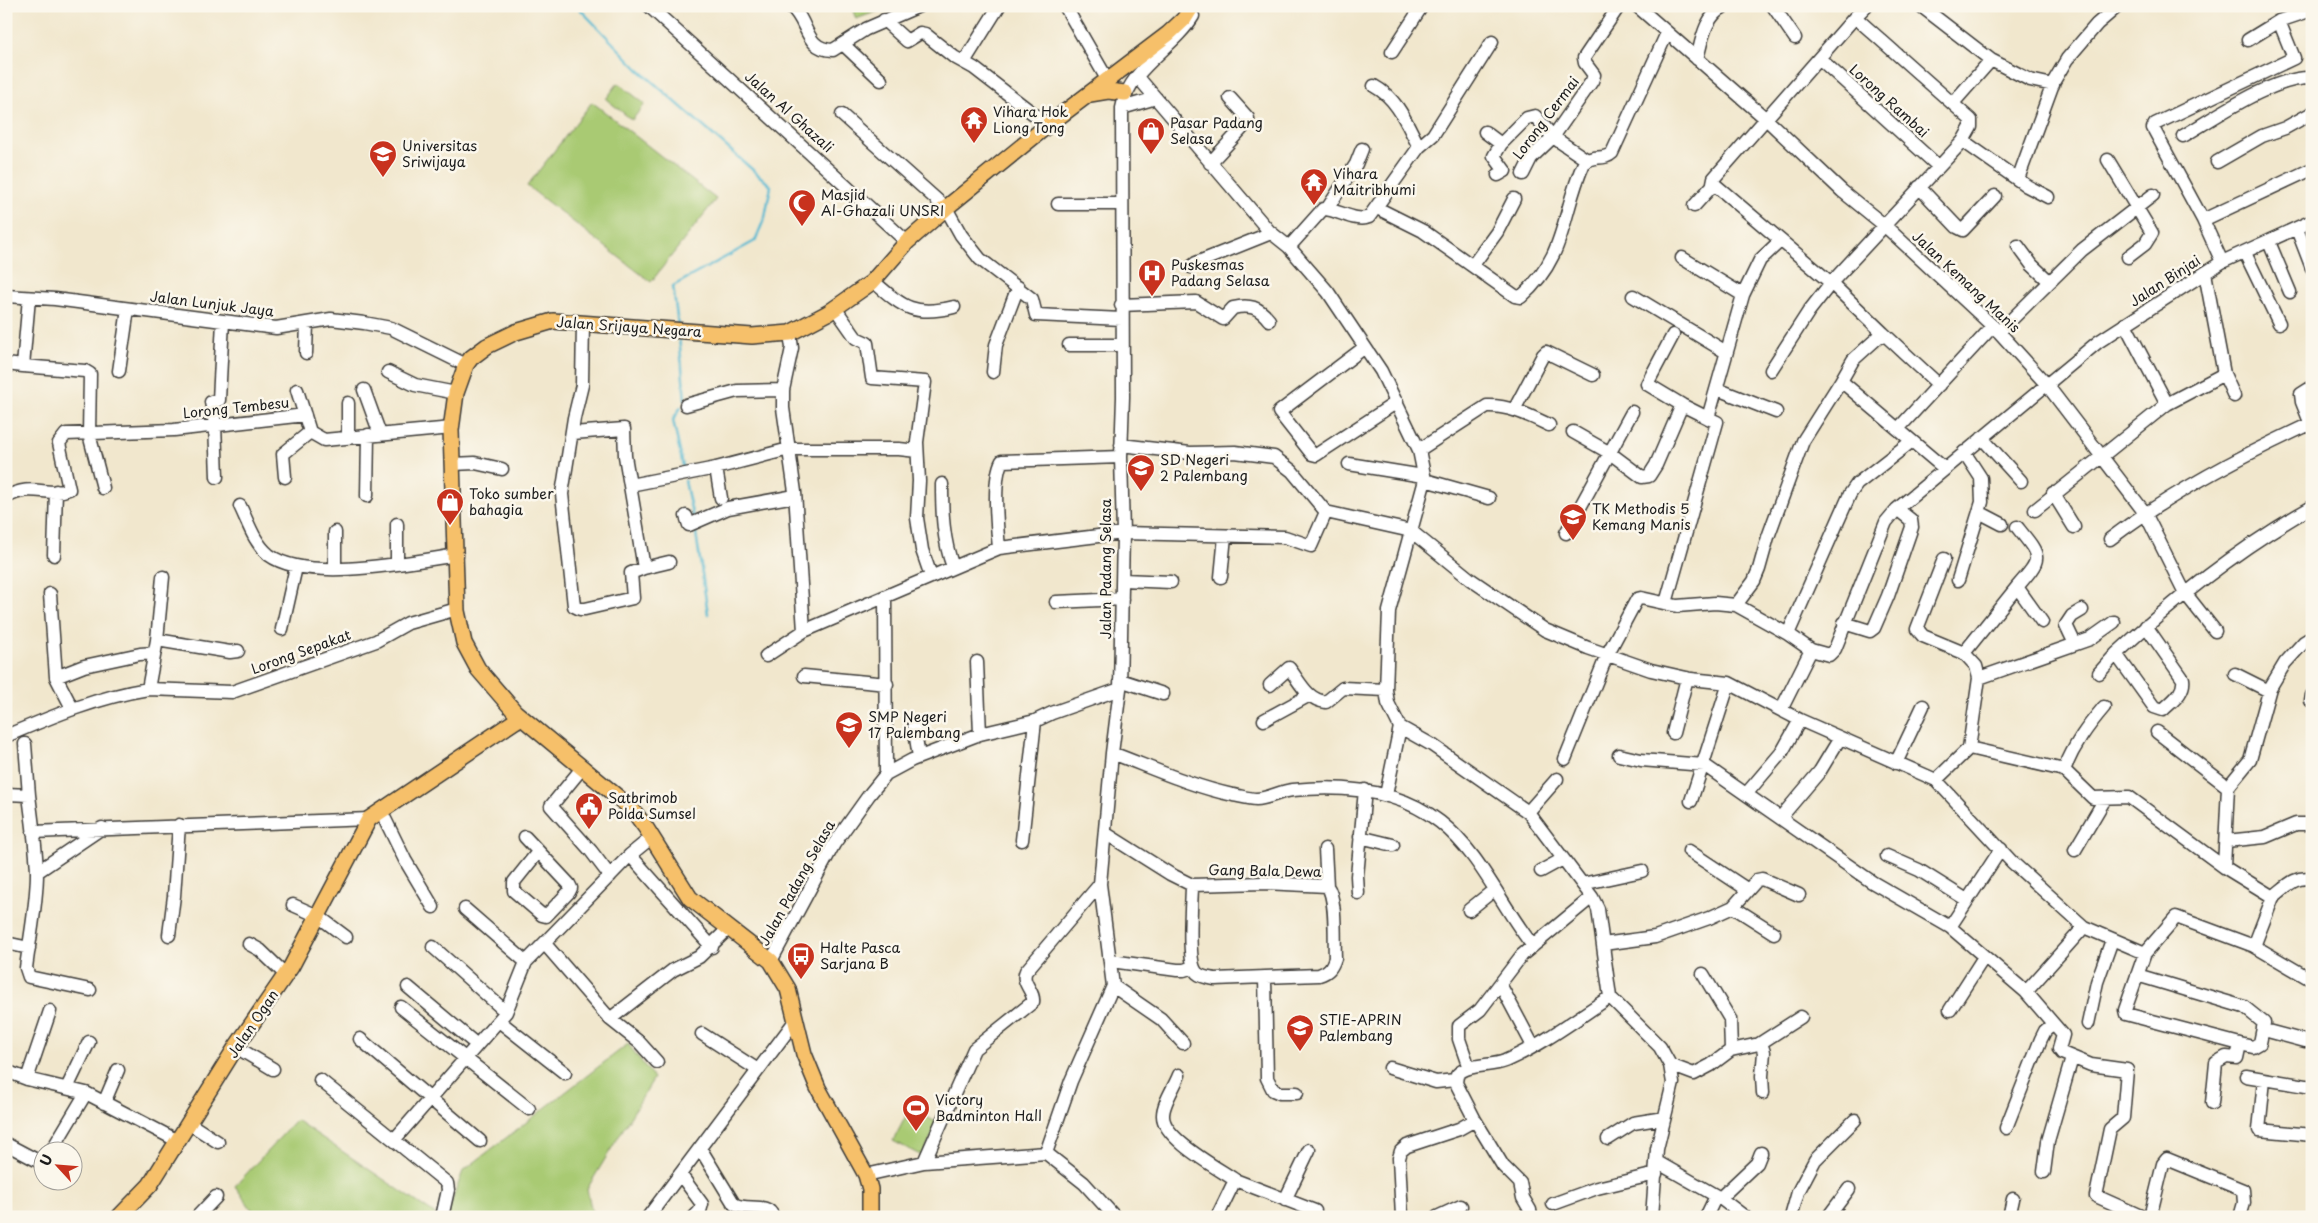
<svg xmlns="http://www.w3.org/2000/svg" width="2318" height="1223" font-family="'Playpen Sans',sans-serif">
	<rect width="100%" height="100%" fill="#fbf7ec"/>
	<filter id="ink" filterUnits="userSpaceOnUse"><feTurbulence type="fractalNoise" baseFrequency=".02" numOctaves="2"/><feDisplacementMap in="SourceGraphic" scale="10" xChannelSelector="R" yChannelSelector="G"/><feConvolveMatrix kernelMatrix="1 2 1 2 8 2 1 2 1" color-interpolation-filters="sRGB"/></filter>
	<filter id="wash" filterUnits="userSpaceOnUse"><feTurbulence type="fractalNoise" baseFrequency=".0096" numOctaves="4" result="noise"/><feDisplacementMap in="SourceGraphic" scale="20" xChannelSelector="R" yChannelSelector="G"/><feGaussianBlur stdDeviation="1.12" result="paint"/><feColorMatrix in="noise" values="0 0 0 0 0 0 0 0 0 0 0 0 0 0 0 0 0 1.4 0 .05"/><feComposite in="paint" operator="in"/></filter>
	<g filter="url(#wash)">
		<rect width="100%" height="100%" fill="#f1e7cd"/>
		<path fill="#a9ca73" stroke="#627348" d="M851,6H892L856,19Z
			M618,83L645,104L632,120L606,99Z
			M592,102L716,199L651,282L527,186Z
			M628,1044L654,1078L587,1189L593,1217H446L463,1171Z
			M910,1108L938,1123L922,1156L893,1141Z
			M296,1120L439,1217H257L235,1186Z"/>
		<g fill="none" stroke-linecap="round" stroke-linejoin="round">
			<path stroke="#54b9d2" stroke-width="2.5" d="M577,6L638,69L771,186L765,217L755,241L673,286L678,325
				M679,336L685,400
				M681,407L673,420L684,471
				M685,481L693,518
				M695,526L708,614"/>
		</g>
	</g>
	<g filter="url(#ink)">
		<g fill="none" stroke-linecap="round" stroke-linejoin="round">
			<g stroke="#3c3a37" stroke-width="15">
				<path id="minor" d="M649,6L907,242
					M790,6C809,20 804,50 833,50L866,29L919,6
					M1065,6L1107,79
					M1637,6L1765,118L1842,191L1884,225L1999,332L2047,385L2145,513L2185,593L2215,631
					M1773,6L1795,38
					M1866,6L1855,17L1714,178L1713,183L1831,283L1883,333L1853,360L1841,381L1945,469
					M1921,6L1991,60L2030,80L2053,85
					M884,20L907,41L920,33L925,34L954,57L974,68L1048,125
					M2248,40L2279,21L2312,10
					M844,45L881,80
					M1392,52L1422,6
					M1819,58L1939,167
					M1697,59C1702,39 1705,16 1725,6
					M964,62L999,6
					M1137,76L1269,231L1289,247L1328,292L1381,371L1419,450L1425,480L1389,611L1386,690L1388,703L1400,727L1432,745L1528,812L1592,897L1598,909L1610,997L1660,1047L1670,1065L1673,1083L1657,1149L1652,1217
					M1374,86C1398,99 1407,124 1419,147
					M1953,103L1991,60
					M1122,108L1156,98
					M842,115L946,208L961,235L980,259L1032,299L1036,315L1122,319
					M1485,132L1501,144L1527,118L1535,116L1553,137L1587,160
					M2183,136C2216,117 2274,76 2312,78
					M1963,141L2027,186L2048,197
					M2108,160L2152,233L2145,244L2128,257
					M2217,162L2262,136L2285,128L2312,113
					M1210,163L1248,122V118L1230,98
					M1523,174L1531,158L1553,137L1592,81L1594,75L1585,63L1584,58L1619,6
					M1498,175L1505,171L1494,156L1501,144
					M2018,179L2054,81L2067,59L2097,24L2118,6
					M1919,187L1957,227L1963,230L1995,196
					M1058,204H1121
					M1694,206L1714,184
					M1377,208L1423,231L1515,296L1521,297C1568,255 1561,213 1584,163C1592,154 1604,161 1612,153L1667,33
					M1327,209L1356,164L1362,149
					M2203,220L2312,169
					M2297,229L2312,268
					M2269,242L2290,292
					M2018,246L2032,265L2050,282
					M1289,247L1323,209C1338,209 1355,223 1369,217L1419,147L1433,135L1492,42
					M2245,253L2279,323
					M1682,258L1743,295
					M2222,262L2203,220L2153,128L2155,124L2294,58L2279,21
					M1473,265L1497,232L1514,199
					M1191,267L1196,263L1271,233
					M2205,273L2224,374L2234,396
					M873,281C903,307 913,317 954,307
					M6,296L55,299L276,328L331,319L364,323L391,328L466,365
					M1633,296L1726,352
					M1121,305L1196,302L1223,319L1233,308C1249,304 1259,307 1269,320
					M835,308L856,338L867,343L872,378L925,382L917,442L919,481L917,518L922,550L931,576
					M583,323L582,385L574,418L562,494L574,606L580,609H585L633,598L631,573L644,568
					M2125,324L2167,404
					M1999,332L2082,250L2153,195
					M790,333L792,348L783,390V408L795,492L804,631L999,548L1123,533L1285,537L1311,546L1326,512
					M1883,333L1939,385
					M1673,335L1647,384L1682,405L1708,418
					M1069,345H1122
					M1365,347L1279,412L1312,454L1316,455L1397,402
					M306,353L307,323
					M6,364L23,366L29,298
					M23,366L85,371L90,374L89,434L103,488
					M1771,370L1809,311L1831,283L1963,141L1971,127V120L1855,17
					M119,371L128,309
					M388,372L415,385L456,393
					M993,372L996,345L1018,287
					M2312,387L2301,394L2302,402L2312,427
					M1717,389L1776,412
					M297,390L310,432L324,440L452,428
					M364,390L380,434
					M348,403V438
					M686,405L737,391L783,390
					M1514,410L1543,355L1546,352L1593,375
					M1898,429L1993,326
					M1573,432L1610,453L1642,477L1649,476L1656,465L1682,405
					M573,433L624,429L625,456L644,568L669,562
					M1982,438L2021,481
					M1121,445L1190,453L1235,452L1274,457L1292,471L1326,512L1411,531L1470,579L1545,630L1588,648L1651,670L1691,679L1729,683L1800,720L1936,780L2012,862L2084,927L2145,953L2176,917L2254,946L2273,897L2224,867L2129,797L2093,798L2064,770L1969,748
					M1419,450L1487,406C1509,405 1530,416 1549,425
					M453,464L475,463L502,469
					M1349,464L1423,476
					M716,468L721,498
					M217,477L215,424L211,402L219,400L223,321
					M285,477L283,454L310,432
					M1425,480L1489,498
					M942,484C942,513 943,540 953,567
					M630,485L716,468L789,449H899L917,451
					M2053,493L2074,527
					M367,496L368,435
					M7,497C31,482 49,498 69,489L59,443L66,434L174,430L305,415
					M240,506C248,522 254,543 269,555C307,583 411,562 457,555
					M2035,510L2167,404L2224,374
					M1979,512L2002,524
					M686,516L689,525L728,508L795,496
					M397,524V564
					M2017,527C2042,558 2043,557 2017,587
					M1566,533L1632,412
					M2110,539C2169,494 2243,455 2310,424
					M999,548C997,527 992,479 1002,461L1121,457
					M54,555L56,491
					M335,569V532
					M1221,577L1225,536
					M1123,580L1171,582
					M1958,580L1982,502L1981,478L1964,452
					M50,594L56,677L72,708
					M885,597L886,774
					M1056,602L1122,599
					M1666,603L1717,422L1708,418L1743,295L1760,260L1780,241
					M1736,605L1754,581L1759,569L1768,537L1803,441L1841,381
					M1844,623L1870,631L1874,628L1888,596L1912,527L1911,520L1897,509
					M2146,626L2183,679C2185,693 2172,701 2163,710L2154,707L2116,654C2175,599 2242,546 2312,507
					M282,629L296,567
					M1788,634L1850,494L1857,484L1912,441
					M157,640L230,652L238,651
					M2075,644L2066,625L2072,616L2082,610
					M1964,653L2017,587L2042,622
					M766,656L804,631
					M977,662L980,734
					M2099,673L2116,654
					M2235,674L2269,691
					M804,676L887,684
					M56,677L84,666L140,654L154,653
					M1979,678L2090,639L2114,622
					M1120,680L1163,694
					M1270,685L1289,668C1300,682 1307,700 1326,702L1343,688L1386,690
					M148,689L232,692L376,641L408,623L457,609
					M2311,701L2312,695
					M1781,710L1811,650L1829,655L1835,649L1886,522L1897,509L2098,342L2222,262L2312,221
					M1264,720L1308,696
					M914,725L919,757
					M2157,732L2228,787
					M1673,733L1687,678
					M6,736C53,716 98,697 148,689L157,640L163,577
					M25,744L29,795
					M1112,753C1152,768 1191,786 1233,795C1240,796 1249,799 1256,799C1268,799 1280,791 1293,790C1344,785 1398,789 1440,822C1481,854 1501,906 1533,946
					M1619,755L1641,760L1704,765L1872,882L1950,927L2026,992L2063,1035L2059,1049L2062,1053L2091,1065L2127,1070L2123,1118L2110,1129L2096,1196L2143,1217
					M1565,759L1607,655L1637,599L1641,598L1677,606L1715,603L1736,605L1788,634L1811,650
					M1896,763L1923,706
					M583,767L551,806L591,851L610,876
					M2064,770C2074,745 2087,727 2104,707
					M1936,780L1969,748L1979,678L1976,666L1964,653L1923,636L1917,629L1944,559
					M1747,793L1782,752L1800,720
					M6,794L29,795C32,820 36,846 37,872C37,904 30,936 26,968L29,977L90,990
					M1386,795L1400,727
					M1691,801L1729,683
					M381,811L405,860L433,907
					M1528,812L1557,779
					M1781,817L1820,771L1840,738
					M33,832L369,819
					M1105,833L1170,874L1192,885L1263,883L1327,886C1337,898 1334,941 1335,958C1332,967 1329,972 1319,975L1215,979C1209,978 1201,977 1197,973C1186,962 1192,902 1192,885
					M525,837L569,884L571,888L569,892L546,916L542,915L514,891V882L538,852
					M1360,837L1393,845
					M1022,840L1035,721
					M2226,841L2265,837L2296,824H2312
					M1325,849L1327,886
					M2075,850L2105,799
					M1689,851L1748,890
					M630,855L712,947
					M1887,856L1919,870L1967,900
					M2224,867L2228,787L2250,760L2270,688L2285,663L2304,642L2312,637
					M1541,871L1563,859
					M37,872L102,828
					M1582,884L1642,871
					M1358,893L1357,876L1365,790
					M2273,897C2286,887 2295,875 2312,879
					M293,905L318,916L346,937
					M1733,907L1774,933
					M465,909L526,962
					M1469,910L1494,890
					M1950,927L2001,849
					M169,935L174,896L179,825
					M6,943L29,948
					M249,944L260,950L286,975
					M545,944L610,1019L639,1042L657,1062
					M1603,944L1655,937L1709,918L1733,907L1757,880L1762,879L1799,895
					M2254,946L2312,980
					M433,947L506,1012
					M771,961L834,844L869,795L886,774L912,760L980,734L1035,721L1052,713L1120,689L1123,533L1121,457L1123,397L1122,108C1129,68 1173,49 1193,16
					M1111,961L1177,970H1184L1193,967
					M2137,975L2244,1007L2264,1023L2260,1043L2253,1047L2240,1044L2126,1014L2125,1010L2145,953
					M1265,978L1267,1078L1273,1090L1280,1093H1297
					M1500,984L1533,1046
					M1113,986L1161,1019L1183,1043
					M408,987L477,1045
					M2026,992L2084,927
					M401,1007L529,1109
					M1950,1010L1984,957
					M610,1019L673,970L699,957L728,929
					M499,1021L565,1073
					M2088,1024L2097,982L2112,940
					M2264,1030L2305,1041
					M702,1034L758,1070
					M360,1039L480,1141
					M1761,1043L1764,1052L1762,1076L1763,1093
					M236,1047L273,1069
					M1731,1050L1759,1044L1801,1017
					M1670,1065L1694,1074L1711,1065L1731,1050L1730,1019L1703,974
					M1390,1068L1436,1082L1455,1080
					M1469,1068L1459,1039V1026L1480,1010L1522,955L1592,897
					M6,1071L27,1079L86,1093
					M1179,1075C1175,1086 1163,1103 1163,1115C1162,1138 1216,1167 1235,1180
					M2246,1076L2312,1087
					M27,1079L50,1011
					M320,1080L447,1183L448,1190L442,1217
					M2264,1080L2259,1130L2312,1135
					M67,1088L89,1042
					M104,1103L118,1070
					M2212,1103L2216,1063L2226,1057L2237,1058L2240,1044
					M1475,1120L1503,1166L1520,1183L1523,1198L1530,1210L1531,1217
					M190,1124L218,1142
					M2006,1128L2041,1039L2045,1031L2053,1024
					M1608,1139L1633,1123L1664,1118
					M394,1140L506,1012L526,962L630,855L652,837
					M6,1144L42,1163
					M700,1148L734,1204C746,1212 768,1201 773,1217
					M52,1150L86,1093L178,1141
					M1046,1153L1071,1081L1113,986L1100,884L1112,753L1120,689
					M924,1162L974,1049L1033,1002C1035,991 1020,983 1026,971L1100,884
					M1657,1162L1720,1198L1745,1217
					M2044,1172L2048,1141L2072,1058
					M680,1174L702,1204L700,1211L694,1217
					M866,1175L924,1162L1046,1153L1084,1183L1115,1217
					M1720,1198L1757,1163L1761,1153
					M1285,1200L1309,1150
					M1553,1204L1597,1188L1656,1174
					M197,1217L216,1197
					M648,1217L795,1021
					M1217,1217L1235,1180L1315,1211
					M1402,1217L1399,1158L1401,1151L1407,1146L1459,1129L1475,1120L1456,1083L1457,1075C1468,1063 1490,1067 1505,1061C1542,1045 1576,1019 1610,997
					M1437,1217L1461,1206
					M1706,1217L1716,1196
					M1791,1217L1798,1192L1815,1160L1855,1120
					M1828,1217L1849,1189
					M2009,1217L2013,1199
					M2150,1217L2163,1164L2167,1159L2243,1190L2244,1203L2240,1217"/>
			</g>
			<g stroke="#3c3a37" stroke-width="18">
				<path id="major" d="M1090,94L1108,91L1125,93
					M119,1217L150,1185L236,1047L291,967L369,819L521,717
					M870,1217V1189L866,1175L818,1088L804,1054L788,989L771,961L690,898L646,828L632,809L515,712L478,669L464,643L457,611L451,430L456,393L466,365L471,358L487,346L516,332L553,321L752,336L790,333L828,313L872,282L907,242L946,208L1048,125L1168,34L1184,19L1192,6"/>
			</g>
			<use href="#minor" stroke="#fff" stroke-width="12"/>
			<use href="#major" stroke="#f6c06b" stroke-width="15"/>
		</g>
	</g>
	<defs>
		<g id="temple-pin" transform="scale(1.4375)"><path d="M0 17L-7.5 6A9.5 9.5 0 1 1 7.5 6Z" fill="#c8321e" stroke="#fbf7ec"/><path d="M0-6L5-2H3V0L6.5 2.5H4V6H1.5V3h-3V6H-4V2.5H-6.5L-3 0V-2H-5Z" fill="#fff"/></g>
		<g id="shop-pin" transform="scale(1.4375)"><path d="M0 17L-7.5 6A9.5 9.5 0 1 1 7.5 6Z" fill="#c8321e" stroke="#fbf7ec"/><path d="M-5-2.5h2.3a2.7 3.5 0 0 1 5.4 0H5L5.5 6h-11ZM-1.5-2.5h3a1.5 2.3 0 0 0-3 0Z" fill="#fff"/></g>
		<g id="university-pin" transform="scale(1.4375)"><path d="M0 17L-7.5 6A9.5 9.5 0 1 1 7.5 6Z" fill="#c8321e" stroke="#fbf7ec"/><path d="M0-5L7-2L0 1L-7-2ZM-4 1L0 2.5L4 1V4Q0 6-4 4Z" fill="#fff"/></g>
		<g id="mosque-pin" transform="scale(1.4375)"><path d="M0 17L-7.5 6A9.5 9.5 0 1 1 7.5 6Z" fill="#c8321e" stroke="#fbf7ec"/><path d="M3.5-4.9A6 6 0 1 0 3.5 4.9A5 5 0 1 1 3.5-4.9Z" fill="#fff"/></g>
		<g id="hospital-pin" transform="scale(1.4375)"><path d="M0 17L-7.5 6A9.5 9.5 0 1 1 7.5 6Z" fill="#c8321e" stroke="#fbf7ec"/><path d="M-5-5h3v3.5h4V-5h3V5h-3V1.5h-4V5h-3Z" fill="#fff"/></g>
		<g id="school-pin" transform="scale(1.4375)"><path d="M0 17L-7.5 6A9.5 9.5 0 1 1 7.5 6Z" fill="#c8321e" stroke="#fbf7ec"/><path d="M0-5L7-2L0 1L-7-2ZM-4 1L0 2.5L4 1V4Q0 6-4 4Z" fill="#fff"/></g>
		<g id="civic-pin" transform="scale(1.4375)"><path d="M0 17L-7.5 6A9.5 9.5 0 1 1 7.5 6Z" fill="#c8321e" stroke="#fbf7ec"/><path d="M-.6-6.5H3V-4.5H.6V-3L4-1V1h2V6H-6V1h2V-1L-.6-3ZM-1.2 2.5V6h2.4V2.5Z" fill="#fff"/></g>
		<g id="bus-pin" transform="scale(1.4375)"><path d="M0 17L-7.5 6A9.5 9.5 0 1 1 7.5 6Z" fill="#c8321e" stroke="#fbf7ec"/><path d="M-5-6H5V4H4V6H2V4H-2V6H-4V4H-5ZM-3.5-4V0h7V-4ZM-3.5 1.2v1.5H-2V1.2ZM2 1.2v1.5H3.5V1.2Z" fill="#fff"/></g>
		<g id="stadium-pin" transform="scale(1.4375)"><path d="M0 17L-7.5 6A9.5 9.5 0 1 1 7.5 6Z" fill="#c8321e" stroke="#fbf7ec"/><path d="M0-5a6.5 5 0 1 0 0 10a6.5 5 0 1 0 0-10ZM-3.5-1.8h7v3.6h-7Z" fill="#fff"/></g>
	</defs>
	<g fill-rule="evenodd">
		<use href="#temple-pin" x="974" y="120"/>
		<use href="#shop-pin" x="1151" y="131"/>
		<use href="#university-pin" x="383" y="154"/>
		<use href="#temple-pin" x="1314" y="182"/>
		<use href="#mosque-pin" x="802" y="203"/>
		<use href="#hospital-pin" x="1152" y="273"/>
		<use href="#school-pin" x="1141" y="468"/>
		<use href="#shop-pin" x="450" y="502"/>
		<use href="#school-pin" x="1573" y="517"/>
		<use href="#school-pin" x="849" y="725"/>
		<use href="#civic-pin" x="589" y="806"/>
		<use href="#bus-pin" x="801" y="956"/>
		<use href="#university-pin" x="1300" y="1028"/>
		<use href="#stadium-pin" x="916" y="1108"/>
	</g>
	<g text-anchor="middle" stroke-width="5" stroke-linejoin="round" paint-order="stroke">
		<g font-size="14" fill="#1c1c1c" stroke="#fbf7ec">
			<text transform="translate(1889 101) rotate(42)" y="5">Lorong Rambai</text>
			<text transform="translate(789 112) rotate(42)" y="5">Jalan Al Ghazali</text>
			<text transform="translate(1546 118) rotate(-53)" y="5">Lorong Cermai</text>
			<text transform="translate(2165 281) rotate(-33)" y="5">Jalan Binjai</text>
			<text transform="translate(1966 282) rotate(43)" y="5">Jalan Kemang Manis</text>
			<text transform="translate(212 304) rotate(7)" y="5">Jalan Lunjuk Jaya</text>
			<text transform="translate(629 327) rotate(4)" y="5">Jalan Srijaya Negara</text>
			<text transform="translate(236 408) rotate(-6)" y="5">Lorong Tembesu</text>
			<text transform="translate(1106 569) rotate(-90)" y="5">Jalan Padang Selasa</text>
			<text transform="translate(301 652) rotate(-20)" y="5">Lorong Sepakat</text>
			<text transform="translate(1265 871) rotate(1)" y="5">Gang Bala Dewa</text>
			<text transform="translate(797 883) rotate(-61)" y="5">Jalan Padang Selasa</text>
			<text transform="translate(253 1024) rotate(-56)" y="5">Jalan Ogan</text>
		</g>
		<g font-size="14" fill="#1c1c1c" stroke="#fbf7ec" text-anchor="start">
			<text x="993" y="117">Vihara Hok<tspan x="993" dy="16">Liong Tong</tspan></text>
			<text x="1170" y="128">Pasar Padang<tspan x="1170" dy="16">Selasa</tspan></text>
			<text x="402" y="151">Universitas<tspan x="402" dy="16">Sriwijaya</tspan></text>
			<text x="1333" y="179">Vihara<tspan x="1333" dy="16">Maitribhumi</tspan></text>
			<text x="821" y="200">Masjid<tspan x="821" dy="16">Al-Ghazali UNSRI</tspan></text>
			<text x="1171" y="270">Puskesmas<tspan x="1171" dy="16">Padang Selasa</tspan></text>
			<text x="1160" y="465">SD Negeri<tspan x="1160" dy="16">2 Palembang</tspan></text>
			<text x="469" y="499">Toko sumber<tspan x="469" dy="16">bahagia</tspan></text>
			<text x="1592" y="514">TK Methodis 5<tspan x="1592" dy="16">Kemang Manis</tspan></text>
			<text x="868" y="722">SMP Negeri<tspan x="868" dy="16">17 Palembang</tspan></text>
			<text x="608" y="803">Satbrimob<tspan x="608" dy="16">Polda Sumsel</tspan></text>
			<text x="820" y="953">Halte Pasca<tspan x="820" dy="16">Sarjana B</tspan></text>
			<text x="1319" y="1025">STIE-APRIN<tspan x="1319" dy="16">Palembang</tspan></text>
			<text x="935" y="1105">Victory<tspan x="935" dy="16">Badminton Hall</tspan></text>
		</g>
	</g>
	<rect width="2318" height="1223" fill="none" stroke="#fbf7ec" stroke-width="25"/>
	<g transform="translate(58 1166) rotate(296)"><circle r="24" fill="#fbf7ec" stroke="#a29f99"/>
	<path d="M0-4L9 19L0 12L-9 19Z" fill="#c8321e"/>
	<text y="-8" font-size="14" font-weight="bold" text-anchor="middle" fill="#1c1c1c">U</text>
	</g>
</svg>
